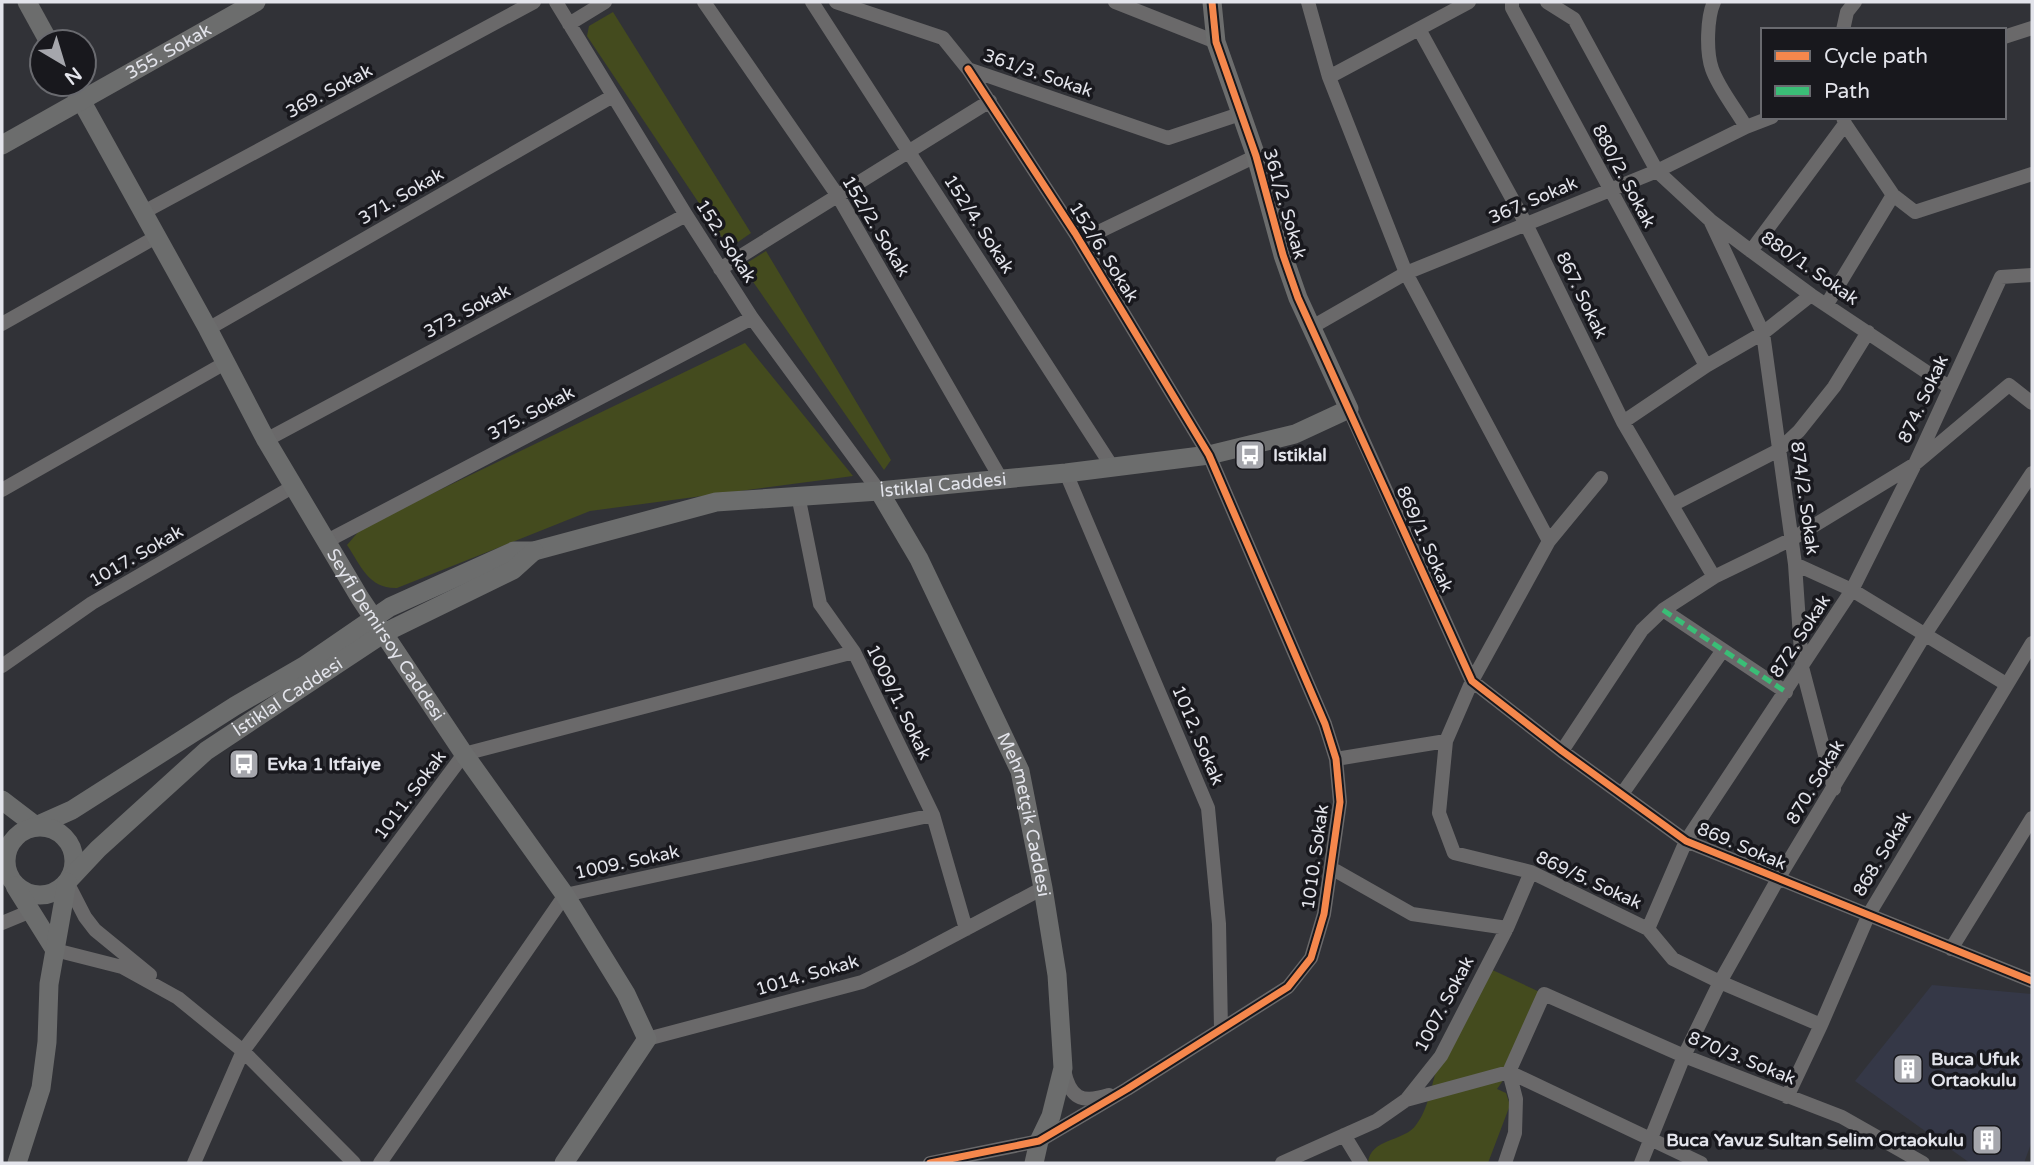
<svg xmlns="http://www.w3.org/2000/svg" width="2034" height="1165" font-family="'Varela Round',sans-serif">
	<rect width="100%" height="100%" fill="#313237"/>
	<path fill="#353847" d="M1932,985L2032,994V1141L2024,1163H1970L1855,1081Z"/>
	<path fill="#444b1e" d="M613,12L751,233L738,242L723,239L587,36L589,26Z
		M766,251L891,460L884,470L742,266Z
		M745,343L853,476L590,511L397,588C369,589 361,566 347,545L359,531L423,498Z
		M1486,967L1544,994L1509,1072L1497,1089L1506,1093L1510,1105L1488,1163H1368C1370,1138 1404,1142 1416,1125C1431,1106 1432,1076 1442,1054C1455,1024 1471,996 1486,967Z"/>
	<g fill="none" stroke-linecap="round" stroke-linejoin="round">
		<path stroke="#6a696a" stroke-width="14" d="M556,2L686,215L752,318L879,491
			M704,2L838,196L1001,479
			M812,2L1113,468
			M836,2L943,38L968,69L1168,138L1240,114
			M1115,2L1216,42
			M1308,2L1329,77L1406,273L1549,541
			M1512,2V8L1706,366
			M1547,2L1574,19L1657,171L1710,220L1751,251L1811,295L1949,387
			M1714,2C1707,17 1706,52 1712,69C1719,89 1736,109 1746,127
			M569,24L605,2
			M1419,29L1526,224L1623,422L1714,577
			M1843,30L1847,12L1855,2
			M2004,37L2032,28
			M1329,77L1469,2
			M1843,117L1845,124L1893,195
			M142,213L534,2
			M1710,220L1763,333L1795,564L1802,667L1834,789
			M1075,233L1088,237L1256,156
			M1751,251L1845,124
			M720,269L990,101
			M1827,304L1893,195L1915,212L2032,174
			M2,324L156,237
			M1312,327L1406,273L1657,171L1746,127L1772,117
			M208,329L613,96
			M1349,409L1472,681L1562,751L1686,841L2032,981
			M1623,422L1706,366L1763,333L1811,295
			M266,440L686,215
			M1066,473L1208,808L1219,924L1221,1029
			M1601,478L1549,541L1472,681L1446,741L1439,813L1454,853L1531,872L1648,929L1673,959L1720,982L1821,1025
			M2,490L225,363
			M798,495L820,604L854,652L933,815L966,929
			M1672,505L1779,450L1799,431L1834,387L1868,332
			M327,541L752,318
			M1795,564L1852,590L2006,684
			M1663,610L1786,692
			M2,666L92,603L294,486
			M1562,751L1642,630L1663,610L1714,577L1792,539L1915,464L2009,385L2032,403
			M1336,759L1446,741
			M1622,794L1723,650
			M1331,868L1412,914L1507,928
			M67,882L85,917L95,930L150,975
			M2,923L31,911
			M1648,929L1686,841L1852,590L1915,464L2001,277L2032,275
			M1951,949L2032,818
			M55,950L122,967L178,998L243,1051L354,1163
			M647,1039L862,982L909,959L1043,888
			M1064,1070C1070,1098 1081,1104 1109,1095
			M1787,1097L1821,1025L1869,914L2032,643
			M1406,1100L1509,1072L1701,1163
			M1344,1135L1361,1163
			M194,1163L243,1051L464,754L854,652
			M380,1163L565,895L933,815
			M930,1163L1039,1141L1127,1089L1288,987L1311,958L1324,914L1340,802L1336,759L1325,724L1209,455L1075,233L968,69
			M1282,1163L1376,1121L1406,1100L1441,1056L1507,928L1531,872
			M1505,1163L1515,1133L1516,1099L1509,1072L1544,994L1684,1056L1842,1117L1923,1163
			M1641,1163L1684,1056L1720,982L1778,879L1924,636L2032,473"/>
		<g stroke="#6c6d6d" stroke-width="19">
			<path d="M27,2L49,42"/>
			<path id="s1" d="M72,84L208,329L266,440L360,598L464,754L565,895L626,994L647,1039L564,1163"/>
			<path id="s2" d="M2,145L256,2"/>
			<path id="s3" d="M879,491L919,559L1020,771L1043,888L1057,975L1063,1068L1051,1116L1039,1141L1034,1163"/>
			<path d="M2,800L36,826"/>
			<path id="s4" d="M36,826L72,810L235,706L304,666L390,607L514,551H534L716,502L879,491L1066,473L1209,455L1295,434L1349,409L1298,298L1283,255L1256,156L1216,42L1212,2"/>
			<circle cx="40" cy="861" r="34"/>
			<path id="s5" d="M67,882L98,849L206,751L384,633L513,570L534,551"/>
			<path d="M15,886L55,950"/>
			<path d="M17,1163L41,1088L47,1042L49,984L67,882"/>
		</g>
		<path stroke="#3abd76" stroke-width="5" stroke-dasharray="10 5" stroke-linecap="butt" d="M1663,610L1786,692"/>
		<g stroke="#18181d" stroke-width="11">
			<path id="cycleway" d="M1212,2L1216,42L1256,156L1283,255L1298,298L1472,681L1562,751L1686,841L2032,981
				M930,1163L1039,1141L1127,1089L1288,987L1311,958L1324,914L1340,802L1336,759L1325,724L1209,455L1075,233L968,69"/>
		</g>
		<use href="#cycleway" stroke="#f5874c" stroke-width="7"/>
	</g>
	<defs>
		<g id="bus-square" transform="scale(1.575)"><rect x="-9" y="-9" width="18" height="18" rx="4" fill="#a5a6ac" stroke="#18181d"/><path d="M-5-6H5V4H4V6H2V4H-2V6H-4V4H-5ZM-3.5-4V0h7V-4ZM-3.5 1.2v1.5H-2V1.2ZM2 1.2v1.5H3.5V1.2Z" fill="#fff"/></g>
		<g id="building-square" transform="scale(1.575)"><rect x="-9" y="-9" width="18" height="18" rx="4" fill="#a5a6ac" stroke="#18181d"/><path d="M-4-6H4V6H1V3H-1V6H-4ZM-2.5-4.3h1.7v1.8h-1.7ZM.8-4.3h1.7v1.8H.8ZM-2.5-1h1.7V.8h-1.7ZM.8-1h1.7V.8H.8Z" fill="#fff"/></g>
	</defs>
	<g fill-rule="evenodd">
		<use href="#bus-square" x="1250" y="455"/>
		<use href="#bus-square" x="244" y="764"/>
		<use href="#building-square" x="1908" y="1069"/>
		<use href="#building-square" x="1987" y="1140"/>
	</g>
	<g text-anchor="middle" stroke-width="7" stroke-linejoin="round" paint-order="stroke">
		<g font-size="18" fill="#e3e4eb" stroke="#18181d">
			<text dy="6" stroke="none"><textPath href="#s2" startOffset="191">355. Sokak</textPath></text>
			<text transform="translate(1038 73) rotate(19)" y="6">361/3. Sokak</text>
			<text transform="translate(329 91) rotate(-28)" y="6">369. Sokak</text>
			<text transform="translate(1624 176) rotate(62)" y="6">880/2. Sokak</text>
			<text transform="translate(401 196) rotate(-30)" y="6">371. Sokak</text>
			<text transform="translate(1533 200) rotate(-23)" y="6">367. Sokak</text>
			<text transform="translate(1285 204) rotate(74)" y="6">361/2. Sokak</text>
			<text transform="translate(979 224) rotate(57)" y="6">152/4. Sokak</text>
			<text transform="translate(876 226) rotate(59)" y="6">152/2. Sokak</text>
			<text transform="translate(726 241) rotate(57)" y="6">152. Sokak</text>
			<text transform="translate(1104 252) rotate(58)" y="6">152/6. Sokak</text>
			<text transform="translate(1810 268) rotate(35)" y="6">880/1. Sokak</text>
			<text transform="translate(1582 295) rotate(64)" y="6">867. Sokak</text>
			<text transform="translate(467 311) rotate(-28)" y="6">373. Sokak</text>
			<text transform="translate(1923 399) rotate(-65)" y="6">874. Sokak</text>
			<text transform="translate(531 413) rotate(-28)" y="6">375. Sokak</text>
			<text dy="6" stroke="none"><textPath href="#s4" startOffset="989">İstiklal Caddesi</textPath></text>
			<text transform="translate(1805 498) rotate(82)" y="6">874/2. Sokak</text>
			<text transform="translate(1425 539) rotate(66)" y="6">869/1. Sokak</text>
			<text transform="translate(136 556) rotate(-30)" y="6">1017. Sokak</text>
			<text dy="6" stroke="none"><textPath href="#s1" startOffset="634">Seyfi Demirsoy Caddesi</textPath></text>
			<text transform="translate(1800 636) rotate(-57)" y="6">872. Sokak</text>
			<text dy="6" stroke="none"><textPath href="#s5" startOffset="289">İstiklal Caddesi</textPath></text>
			<text transform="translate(899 702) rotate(64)" y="6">1009/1. Sokak</text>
			<text transform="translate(1198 735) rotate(67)" y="6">1012. Sokak</text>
			<text transform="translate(1815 782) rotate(-59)" y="6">870. Sokak</text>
			<text transform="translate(410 795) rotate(-53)" y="6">1011. Sokak</text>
			<text dy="6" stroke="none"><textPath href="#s3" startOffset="357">Mehmetçik Caddesi</textPath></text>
			<text transform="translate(1742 846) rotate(23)" y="6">869. Sokak</text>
			<text transform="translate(1882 854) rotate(-59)" y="6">868. Sokak</text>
			<text transform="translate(1315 857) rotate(-82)" y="6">1010. Sokak</text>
			<text transform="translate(627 862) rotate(-12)" y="6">1009. Sokak</text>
			<text transform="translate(1589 880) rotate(25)" y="6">869/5. Sokak</text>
			<text transform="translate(807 975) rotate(-16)" y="6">1014. Sokak</text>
			<text transform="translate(1444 1004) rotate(-62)" y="6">1007. Sokak</text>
			<text transform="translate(1742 1058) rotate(22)" y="6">870/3. Sokak</text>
		</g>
		<g font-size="18" font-weight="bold" fill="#e3e4eb" stroke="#18181d" text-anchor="start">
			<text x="1273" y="461">Istiklal</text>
			<text x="267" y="770">Evka 1 Itfaiye</text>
			<text x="1931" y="1065">Buca Ufuk<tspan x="1931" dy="21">Ortaokulu</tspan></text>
			<text x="1964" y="1146" text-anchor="end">Buca Yavuz Sultan Selim Ortaokulu</text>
		</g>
	</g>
	<rect width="2034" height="1165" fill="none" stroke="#e3e4eb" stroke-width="7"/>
	<rect x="1761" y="28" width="245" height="91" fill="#18181d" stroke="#696a6f" stroke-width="2"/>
	<rect x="1775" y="51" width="35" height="10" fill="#f5874c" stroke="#696a6f" stroke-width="2"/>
	<text x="1824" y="63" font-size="21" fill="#e3e4eb">Cycle path</text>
	<rect x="1775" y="86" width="35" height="10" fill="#3abd76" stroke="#696a6f" stroke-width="2"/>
	<text x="1824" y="98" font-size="21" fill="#e3e4eb">Path</text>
	<g transform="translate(63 63) rotate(142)"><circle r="33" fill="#18181d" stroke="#696a6f" stroke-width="2"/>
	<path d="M0-5L12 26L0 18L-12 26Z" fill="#a5a6ac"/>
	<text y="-10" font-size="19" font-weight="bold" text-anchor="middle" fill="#e3e4eb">N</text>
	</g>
</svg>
